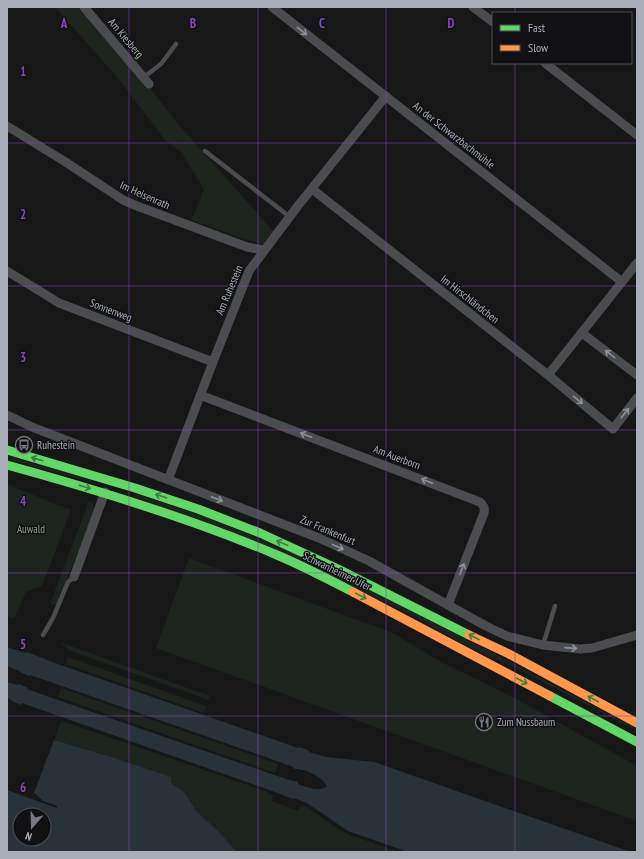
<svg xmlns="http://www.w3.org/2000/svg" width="644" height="859" font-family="'PT Sans Narrow',sans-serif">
	<rect width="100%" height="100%" fill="#171717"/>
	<path fill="#1d241e" d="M55,7H86L179,125L274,232L264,245L238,237L192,220L204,189L181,152L165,140L118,78Z
		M7,456L91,480V482L7,459Z
		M7,484L23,491L71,510L42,586L26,592L14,619L7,616Z
		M137,494L211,519L310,560L495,654L637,729V730L629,727L512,666L473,649L403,611L379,600L136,497Z
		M89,501L93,503L95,514L83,550L75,559L57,605L50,604Z
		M189,558L393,633L439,661L511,696L637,766V821L156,648Z
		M62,643L210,696L209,700L68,650L66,646L61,645Z
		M68,657L206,706L204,713L66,664Z
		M61,688L278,764L275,773L58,697Z
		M62,721L268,792V794L273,796L272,801L298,811L301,805L309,809L335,827L350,835L399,852H237L216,829L197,812L184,792L172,784L171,781L170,777L108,756L54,740L61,722Z"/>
	<path fill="#2a3239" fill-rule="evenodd" d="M7,647L25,653L27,652L55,663L298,748L299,747L308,750L309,752L326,757L374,762L631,852H408L348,831L307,803L294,798L293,799L278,793L22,703L21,705L12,701L11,699L7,698V682L17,685L19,684L28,688L27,689L55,699L289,780H290L298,782V784C306,787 320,793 327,786C325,780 310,771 303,770C298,769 295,770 291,766L39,678L30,675L29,676L20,672L19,671L7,666Z
		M54,740L108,756L171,777V781L172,784L184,792L197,812L216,829L237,852H7V790L57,808V806L43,801L37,795L34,793ZM20,815H44V839H20Z"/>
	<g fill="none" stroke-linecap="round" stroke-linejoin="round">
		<path stroke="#4b4c50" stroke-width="4.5" d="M144,77L161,64L176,44
			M205,151L290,217
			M43,635L53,618L68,582L74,577
			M543,645L555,606"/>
		<path stroke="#4b4c50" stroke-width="9" d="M84,7L149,84
			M272,7L622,282
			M473,7L493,22
			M545,63L637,135
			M7,126L64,161L123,200L137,206L247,247L264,250
			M312,189L548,375L613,429L637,398
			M7,271L59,303L213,362
			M582,333L637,375
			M548,375L637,263
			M200,395L480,502C484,506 485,508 484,513L448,605
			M7,415L32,427L319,538L369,561L448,605L486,626L507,636L543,645L580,649L592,648L637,635
			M168,480L213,362L249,271L297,207L386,96
			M74,577L105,492"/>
		<path stroke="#63d668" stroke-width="9" d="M7,450L135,488L198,509L260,533L338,569L469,635
			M7,465C98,490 190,518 277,555C303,566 328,579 353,592
			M550,696L637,742"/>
		<path stroke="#ff974d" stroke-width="9" d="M353,592L550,696
			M469,635L509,654L637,723"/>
	</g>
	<defs><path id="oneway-shaft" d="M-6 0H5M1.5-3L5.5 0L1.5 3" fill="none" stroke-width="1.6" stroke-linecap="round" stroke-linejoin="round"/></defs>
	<g stroke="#8c9099">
		<use href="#oneway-shaft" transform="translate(302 31) rotate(38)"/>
		<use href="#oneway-shaft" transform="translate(610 354) rotate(-142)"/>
		<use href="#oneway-shaft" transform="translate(578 400) rotate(40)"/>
		<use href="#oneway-shaft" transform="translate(625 413) rotate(-52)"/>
		<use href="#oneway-shaft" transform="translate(306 435) rotate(-159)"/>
		<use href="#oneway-shaft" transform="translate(427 481) rotate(-159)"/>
		<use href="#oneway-shaft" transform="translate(217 499) rotate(21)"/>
		<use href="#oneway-shaft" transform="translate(338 547) rotate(24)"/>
		<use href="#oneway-shaft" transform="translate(462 569) rotate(-69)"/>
		<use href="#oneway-shaft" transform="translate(571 648) rotate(4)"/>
	</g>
	<g stroke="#3e7d42">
		<use href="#oneway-shaft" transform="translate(37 459) rotate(-164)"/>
		<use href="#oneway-shaft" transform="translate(85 487) rotate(17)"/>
		<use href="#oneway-shaft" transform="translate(161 496) rotate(-161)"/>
		<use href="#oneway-shaft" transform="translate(282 543) rotate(-157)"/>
		<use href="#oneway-shaft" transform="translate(361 596) rotate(28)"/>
		<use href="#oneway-shaft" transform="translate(474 637) rotate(-153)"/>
		<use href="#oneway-shaft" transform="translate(522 681) rotate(28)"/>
		<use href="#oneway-shaft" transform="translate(593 699) rotate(-152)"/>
	</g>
	<path fill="none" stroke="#8446be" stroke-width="1" stroke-opacity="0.55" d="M129,7V852M258,7V852M386,7V852M515,7V13M515,63V852M7,143H637M7,286H637M7,430H637M7,573H637M7,716H637"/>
	<defs>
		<g id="bus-ring" transform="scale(0.9)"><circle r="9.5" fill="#111113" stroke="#757880" stroke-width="1.5"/><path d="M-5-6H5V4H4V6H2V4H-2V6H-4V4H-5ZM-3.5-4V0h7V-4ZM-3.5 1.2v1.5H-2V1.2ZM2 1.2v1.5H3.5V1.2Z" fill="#757880"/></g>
		<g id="restaurant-ring" transform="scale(0.9)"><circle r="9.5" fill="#111113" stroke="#757880" stroke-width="1.5"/><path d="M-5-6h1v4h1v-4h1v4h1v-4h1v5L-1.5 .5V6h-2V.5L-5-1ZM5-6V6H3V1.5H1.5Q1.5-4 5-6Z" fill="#757880"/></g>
	</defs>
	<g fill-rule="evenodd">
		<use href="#bus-ring" x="24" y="445"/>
		<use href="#restaurant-ring" x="484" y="722"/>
	</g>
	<g text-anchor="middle" stroke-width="3" stroke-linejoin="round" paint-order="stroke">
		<g font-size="11" fill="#a8adb8" stroke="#111113">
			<text transform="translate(126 38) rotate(50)" y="4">Am Kiesberg</text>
			<text transform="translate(454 135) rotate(38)" y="4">An der Schwarzbachmühle</text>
			<text transform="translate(145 195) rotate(24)" y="4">Im Heisenrath</text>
			<text transform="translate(229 290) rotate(-67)" y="4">Am Ruhestein</text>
			<text transform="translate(470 299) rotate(38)" y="4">Im Hirschländchen</text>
			<text transform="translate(111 310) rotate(21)" y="4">Sonnenweg</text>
			<text transform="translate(397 457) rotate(21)" y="4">Am Auerborn</text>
			<text transform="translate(328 530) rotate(23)" y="4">Zur Frankenfurt</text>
			<text transform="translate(337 571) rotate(26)" y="4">Schwanheimer Ufer</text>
		</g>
		<g font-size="11" fill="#a8adb8" stroke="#111113" text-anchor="start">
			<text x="37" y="449">Ruhestein</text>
			<text x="497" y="726">Zum Nussbaum</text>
		</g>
		<g font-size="11" fill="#7fa381" stroke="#111113">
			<text x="31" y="533">Auwald</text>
		</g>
	</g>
	<g font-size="13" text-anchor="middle" font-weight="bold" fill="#8446be" stroke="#111113" stroke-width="3" stroke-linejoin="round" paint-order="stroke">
		<text x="64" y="28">A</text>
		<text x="193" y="28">B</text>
		<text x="322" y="28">C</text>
		<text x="451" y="28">D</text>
		<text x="23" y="76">1</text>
		<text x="23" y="219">2</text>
		<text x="23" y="362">3</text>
		<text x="23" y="506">4</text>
		<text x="23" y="649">5</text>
		<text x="23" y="792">6</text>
	</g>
	<rect width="644" height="859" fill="none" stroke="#a8adb8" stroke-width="16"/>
	<rect x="492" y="12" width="140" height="52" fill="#111113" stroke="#4d4f55"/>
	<rect x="500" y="25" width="20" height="6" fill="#63d668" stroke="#4d4f55"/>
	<text x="528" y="32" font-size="12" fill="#a8adb8">Fast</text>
	<rect x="500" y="45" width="20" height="6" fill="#ff974d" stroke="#4d4f55"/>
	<text x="528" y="52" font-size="12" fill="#a8adb8">Slow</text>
	<g transform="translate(32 827) rotate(200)"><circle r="19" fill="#111113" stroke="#4d4f55"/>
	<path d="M0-3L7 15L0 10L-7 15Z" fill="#757880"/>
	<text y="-6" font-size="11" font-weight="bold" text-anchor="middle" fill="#a8adb8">N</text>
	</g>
</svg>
